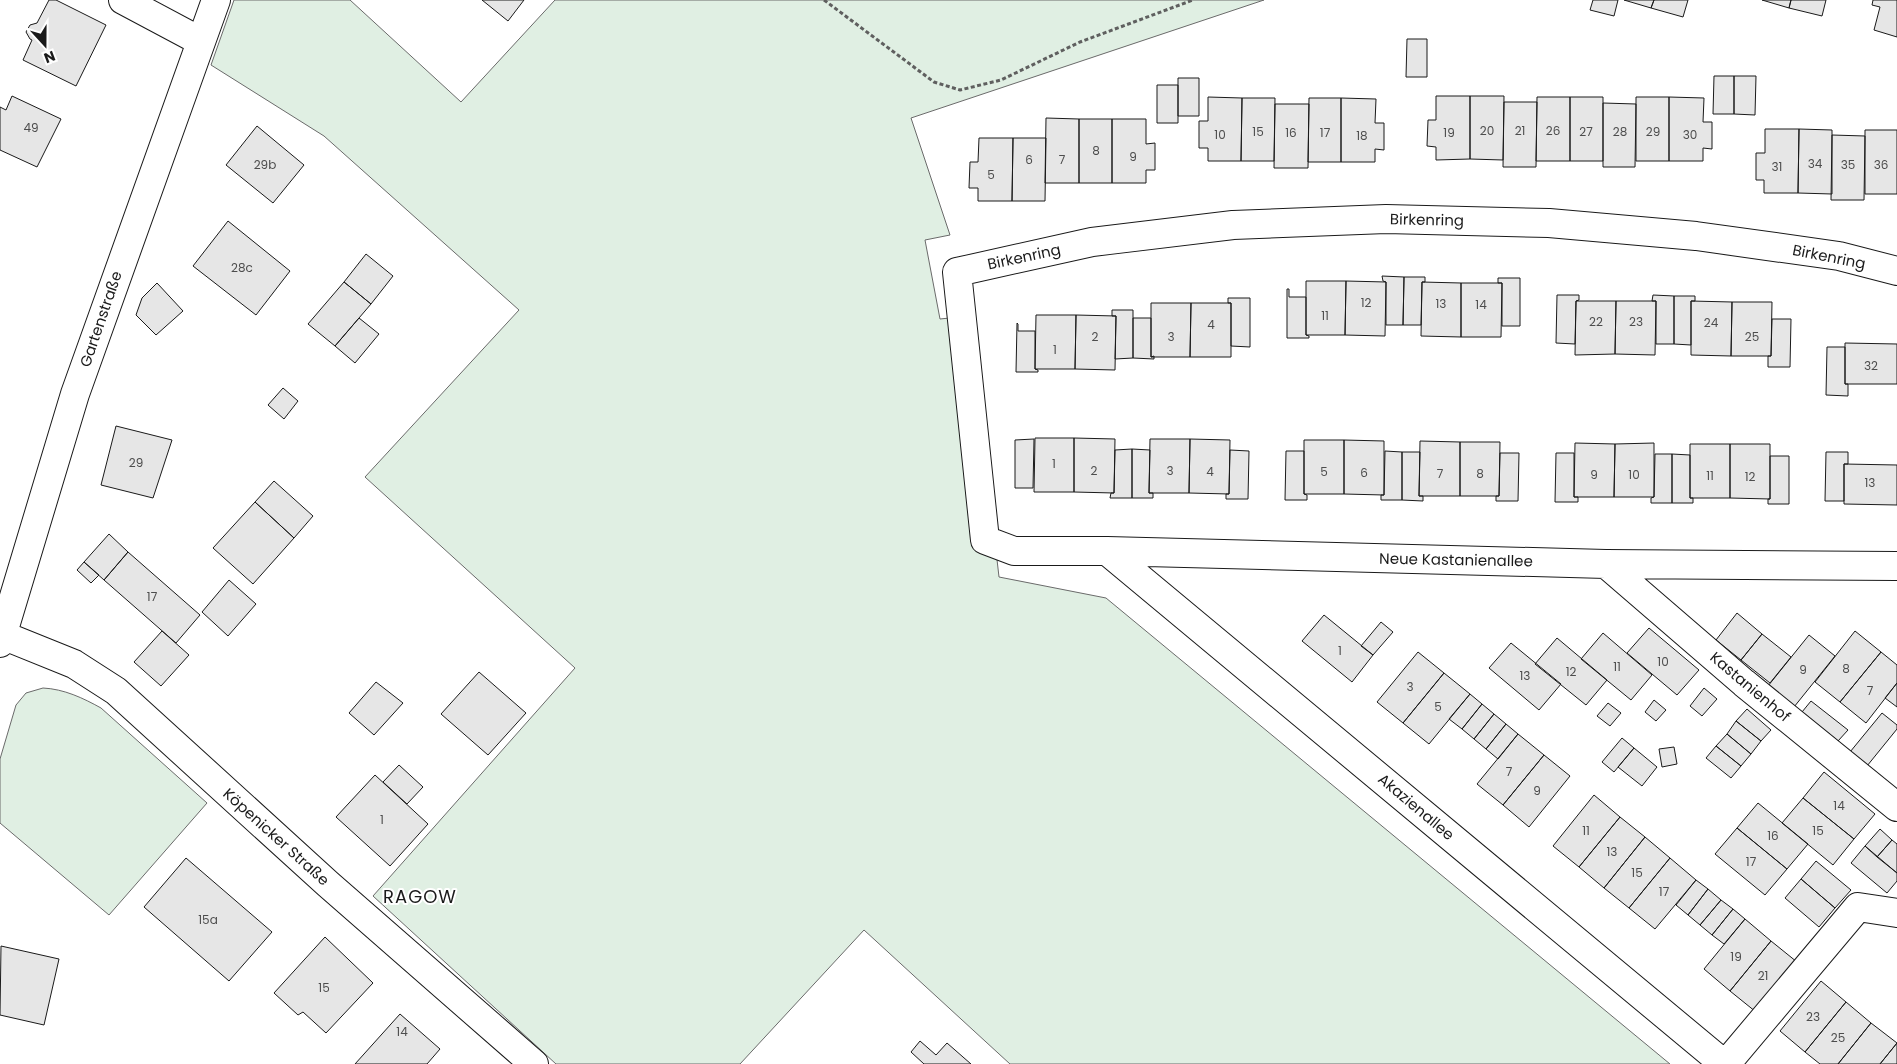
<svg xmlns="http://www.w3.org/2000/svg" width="1897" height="1064" font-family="Poppins,sans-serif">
	<rect width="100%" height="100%" fill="#fff"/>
	<path fill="#e0efe3" stroke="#6a6a6a" d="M234,0H350L461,102L555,0H1264L911,118L950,235L925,240L940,319L969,316L999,577L1106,598L1670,1064H1010L864,930L740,1064H556L373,896L575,668L365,477L519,310L324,136L211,65Z
		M43,688C64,689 83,698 101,708L207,803L109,915L0,823V759L16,705L26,693Z"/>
	<path fill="#e6e6e6" stroke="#1a1a1a" d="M49,0H56L106,25L76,86L23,60L32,40L30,39L26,32L30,25L37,23Z
		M482,0H524L508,21Z
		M1593,0H1618L1614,16L1590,10Z
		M1624,0H1654L1651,8Z
		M1654,0H1688L1683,17L1651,8Z
		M1762,0H1791L1789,8Z
		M1791,0H1826L1822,16L1789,8Z
		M1873,0H1897V37L1874,30L1880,7L1872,5Z
		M1407,39H1427V77H1406Z
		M1714,76H1734V114H1713Z
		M1734,76H1756L1755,115L1734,114Z
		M1178,78H1199V116H1178Z
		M1157,85H1178V123H1157Z
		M12,96L61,119L37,167L0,150V107L6,110Z
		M1436,96H1470V159L1436,160V147L1427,146L1428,120H1436Z
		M1470,96H1504L1503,160L1470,159Z
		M1208,97L1242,98L1241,161H1208V148H1199V121H1208Z
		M1537,97H1570V161H1536Z
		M1570,97H1603V161H1570Z
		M1636,97H1669V161H1636Z
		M1669,97L1704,98L1703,122H1712V149L1703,148V161H1669Z
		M1242,98H1275L1274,161H1241Z
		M1309,98H1341V162H1308Z
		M1341,98L1376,99L1375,123H1384V150L1375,149V162H1341Z
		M1504,102H1537L1536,167H1503Z
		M1603,103L1636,104L1635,167H1603Z
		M1275,104H1309L1308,168H1274Z
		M1046,118L1079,119V183H1045Z
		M1079,119H1112V183H1079Z
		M1112,119H1146V144L1155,143V170H1146V183H1112Z
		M257,126L304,165L273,203L226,165Z
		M1765,129H1799L1798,193H1764V180H1756V153H1765Z
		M1799,129L1832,130V194L1798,193Z
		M1865,130H1897V194H1865Z
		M1832,135L1865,136L1864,200H1831Z
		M979,138H1013L1012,201H978V188H969L970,162H978Z
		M1013,138H1046L1045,201H1012Z
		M228,221L290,271L256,315L193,266Z
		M366,254L393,276L371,304L344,282Z
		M1382,276L1404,277L1403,325H1386V282L1383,281Z
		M1404,277H1425V282H1422L1421,325H1403Z
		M1498,278H1520V326H1502V283H1498Z
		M1306,281H1346L1345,335H1306Z
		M1346,281L1386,282L1385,336L1345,335Z
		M344,282L371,304L335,346L308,324Z
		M1422,282L1461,283V337L1421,336Z
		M157,283L183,311L156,335L136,315L142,298Z
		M1461,283H1502L1501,337H1461Z
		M1287,289H1289V297H1306V335L1309,336V338H1287Z
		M1557,295H1579V300L1576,301L1575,344L1556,343Z
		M1653,295L1674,296V344H1656V301H1652Z
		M1674,296H1695V301H1691V345L1674,344Z
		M1228,298H1250V347L1231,346V303H1228Z
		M1576,301H1616L1615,354L1575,355Z
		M1616,301H1656L1655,355L1615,354Z
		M1691,301L1732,302L1731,356L1691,355Z
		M1732,302H1772L1771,356H1731Z
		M1151,303H1191L1190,357H1151Z
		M1191,303H1231V357H1190Z
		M1112,310H1133V358L1115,359L1116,316H1112Z
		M1036,315H1076L1075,369H1035Z
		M1076,315L1116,316L1115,370L1075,369Z
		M359,318L379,334L355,363L335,346Z
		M1133,318H1151V357L1154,356V359L1133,358Z
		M1772,319H1791L1790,367H1768V356H1771Z
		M1017,323L1018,324V331H1035V369L1038,370V372H1016Z
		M1845,343L1897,344V384H1845Z
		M1827,347H1845V384H1848V396L1826,395Z
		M283,388L298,401L284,419L268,405Z
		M116,426L172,440L153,498L101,485Z
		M1035,438H1074V492H1034Z
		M1074,438L1115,439L1114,493L1074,492Z
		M1034,439L1033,488H1015V440Z
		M1150,439H1190L1189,493H1149Z
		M1190,439L1230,440L1229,494L1189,493Z
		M1304,440H1344V494H1304Z
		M1344,440L1384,441V495L1344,494Z
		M1420,441L1460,442V496H1419Z
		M1460,442H1500L1499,496H1460Z
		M1575,443L1615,444L1614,497H1574Z
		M1654,443V497H1614L1615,444Z
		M1690,444H1730V498H1690Z
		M1730,444H1770V499L1730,498Z
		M1132,449L1150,450L1149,493H1153V498H1132Z
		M1132,449V498H1110L1111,493H1114L1115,450Z
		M1230,450L1249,451L1248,499H1226V494H1229Z
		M1286,451H1304V494L1307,495V500H1285Z
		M1385,451L1402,452V500H1381V495H1384Z
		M1402,452H1420L1419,496H1423V501L1402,500Z
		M1826,452H1848V464H1844V501H1825Z
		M1500,453H1519L1518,501H1496V496H1499Z
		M1556,453H1574V497H1578V502H1555Z
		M1655,454H1672V503H1651V498L1654,497Z
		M1672,454L1690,455V498H1693V503H1672Z
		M1770,456H1789V504H1768V499H1770Z
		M1844,464L1897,465V505L1844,504Z
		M274,481L313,516L294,538L255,502Z
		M255,502L294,538L253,584L213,548Z
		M109,534L128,552L104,580L84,562Z
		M128,552L200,615L176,643L104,580Z
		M84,562L99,575L91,583L77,570Z
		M229,580L256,604L228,636L202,612Z
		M1737,613L1762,634L1741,660L1716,640Z
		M1324,615L1373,655L1352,682L1302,641Z
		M1381,622L1393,632L1373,655L1361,646Z
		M1649,628L1699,670L1677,695L1627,653Z
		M162,631L189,655L161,686L134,662Z
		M1855,631L1881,652L1840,702L1815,682Z
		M1603,633L1652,675L1631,700L1581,659Z
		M1762,634L1791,657L1770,683L1741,660Z
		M1809,635L1835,656L1794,707L1768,686Z
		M1557,638L1607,680L1586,705L1535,664Z
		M1511,643L1561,684L1539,710L1489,668Z
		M1418,652L1444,673L1403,723L1377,702Z
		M1881,652L1897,665V683L1866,723L1840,702Z
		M479,672L526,713L488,755L441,714Z
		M1444,673L1470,694L1429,744L1403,723Z
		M376,682L403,703L374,735L349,713Z
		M1897,683V707L1885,698Z
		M1704,688L1717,699L1702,716L1690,706Z
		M1470,694L1482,704L1462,729L1449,719Z
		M1654,700L1666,710L1656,721L1645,712Z
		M1811,701L1848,730L1838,741L1802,712Z
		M1608,703L1621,713L1610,726L1597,716Z
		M1482,704L1494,714L1474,739L1462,729Z
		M1747,709L1771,730L1761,741L1736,721Z
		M1882,713L1897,725V729L1867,766L1850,752Z
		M1494,714L1506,724L1486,749L1474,739Z
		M1736,721L1761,741L1751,754L1727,734Z
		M1506,724L1518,734L1498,759L1486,749Z
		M1518,734L1544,755L1503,805L1477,784Z
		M1727,734L1751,754L1741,766L1716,746Z
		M1622,738L1634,748L1614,772L1602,762Z
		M1716,746L1741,766L1731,778L1706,758Z
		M1674,747L1677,764L1662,767L1659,749Z
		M1634,748L1657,767L1642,786L1618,767Z
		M1544,755L1570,776L1529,827L1503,805Z
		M399,765L423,787L407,804L383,782Z
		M1824,772L1875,814L1854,839L1803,798Z
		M375,775L428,824L390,866L336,817Z
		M1594,795L1620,817L1579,867L1553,846Z
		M1803,798L1854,839L1833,865L1782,823Z
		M1758,803L1808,844L1787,869L1737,828Z
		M1620,817L1645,837L1604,888L1579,867Z
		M1737,828L1787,869L1765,895L1715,854Z
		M1880,829L1892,840L1877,857L1865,846Z
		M1645,837L1670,858L1629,908L1604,888Z
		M1892,840L1897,844V873L1877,857Z
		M1865,846L1897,873V881L1887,893L1851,863Z
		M186,858L272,932L229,981L144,907Z
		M1670,858L1696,880L1655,929L1629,908Z
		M1816,861L1851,890L1835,908L1801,879Z
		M1801,879L1835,908L1819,927L1785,898Z
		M1696,880L1708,889L1688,915L1676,905Z
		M1708,889L1721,900L1700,925L1688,915Z
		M1721,900L1733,909L1712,935L1700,925Z
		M1733,909L1745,919L1724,944L1712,935Z
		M1745,919L1771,941L1730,991L1704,969Z
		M325,937L373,983L326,1033L303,1012L298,1015L274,993Z
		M1771,941L1797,962L1756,1012L1730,991Z
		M1,946L59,959L44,1025L0,1015Z
		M1821,981L1846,1002L1805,1052L1780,1031Z
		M1846,1002L1871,1023L1838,1064H1820L1805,1052Z
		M400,1014L440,1049L427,1064H355Z
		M1871,1023L1897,1043L1880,1064H1838Z
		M920,1041L936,1055L947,1043L971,1064H924L911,1052Z
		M1897,1043V1064H1880Z"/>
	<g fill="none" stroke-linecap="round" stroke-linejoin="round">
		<g stroke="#1a1a1a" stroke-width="30">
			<path id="minor" d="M123,0L200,41
				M1897,271L1839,256L1696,236L1549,223L1386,219L1233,225L1092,242L957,272L985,540L1014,551H1107L1606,564L1897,566
				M1107,551L1724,1064
				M1606,564L1744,683L1897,807
				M2,635L74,664L116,691L328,884L534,1064
				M0,643L75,394L216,0
				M1726,1064L1858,907L1897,913"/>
		</g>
		<path stroke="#5f5f5f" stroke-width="3" stroke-dasharray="4 2.5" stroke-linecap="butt" d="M824,0L934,82L960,90L1001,80L1080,42L1193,0"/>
		<use href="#minor" stroke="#fff" stroke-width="28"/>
	</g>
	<g text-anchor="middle" stroke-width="4" stroke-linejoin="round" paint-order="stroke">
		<g font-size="12" fill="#4d4d4d">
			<text x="31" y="132">49</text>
			<text x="1487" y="135">20</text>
			<text x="1520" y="135">21</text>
			<text x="1553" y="135">26</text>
			<text x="1258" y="136">15</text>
			<text x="1586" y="136">27</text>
			<text x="1620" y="136">28</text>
			<text x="1653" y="136">29</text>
			<text x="1291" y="137">16</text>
			<text x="1325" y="137">17</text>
			<text x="1449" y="137">19</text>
			<text x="1220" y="139">10</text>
			<text x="1690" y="139">30</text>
			<text x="1362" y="140">18</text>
			<text x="1096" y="155">8</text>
			<text x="1133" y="161">9</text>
			<text x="1029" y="164">6</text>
			<text x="1062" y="164">7</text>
			<text x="1815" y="168">34</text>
			<text x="265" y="169">29b</text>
			<text x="1848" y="169">35</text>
			<text x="1881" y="169">36</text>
			<text x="1777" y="171">31</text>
			<text x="991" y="179">5</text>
			<text x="242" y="272">28c</text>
			<text x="1366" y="307">12</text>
			<text x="1441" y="308">13</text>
			<text x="1481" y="309">14</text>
			<text x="1325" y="320">11</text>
			<text x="1596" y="326">22</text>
			<text x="1636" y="326">23</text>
			<text x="1711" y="327">24</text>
			<text x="1211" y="329">4</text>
			<text x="1095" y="341">2</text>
			<text x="1171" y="341">3</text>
			<text x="1752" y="341">25</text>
			<text x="1055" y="354">1</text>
			<text x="1871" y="370">32</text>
			<text x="136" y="467">29</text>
			<text x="1054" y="468">1</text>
			<text x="1094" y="475">2</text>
			<text x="1170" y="475">3</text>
			<text x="1210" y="476">4</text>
			<text x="1324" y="476">5</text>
			<text x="1364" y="477">6</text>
			<text x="1440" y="478">7</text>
			<text x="1480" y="478">8</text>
			<text x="1594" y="479">9</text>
			<text x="1634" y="479">10</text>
			<text x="1710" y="480">11</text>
			<text x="1750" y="481">12</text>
			<text x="1870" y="487">13</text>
			<text x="152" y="601">17</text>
			<text x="1340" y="655">1</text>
			<text x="1663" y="666">10</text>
			<text x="1617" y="671">11</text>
			<text x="1846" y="673">8</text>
			<text x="1803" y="674">9</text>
			<text x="1571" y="676">12</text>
			<text x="1525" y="680">13</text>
			<text x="1410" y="691">3</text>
			<text x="1870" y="695">7</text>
			<text x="1438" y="711">5</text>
			<text x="1509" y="776">7</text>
			<text x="1537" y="795">9</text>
			<text x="1839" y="810">14</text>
			<text x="382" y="824">1</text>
			<text x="1586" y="835">11</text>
			<text x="1818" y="835">15</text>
			<text x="1773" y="840">16</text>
			<text x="1612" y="856">13</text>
			<text x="1751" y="866">17</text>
			<text x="1637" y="877">15</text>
			<text x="1664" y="896">17</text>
			<text x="208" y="924">15a</text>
			<text x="1736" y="961">19</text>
			<text x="1763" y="980">21</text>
			<text x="324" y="992">15</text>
			<text x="1813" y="1021">23</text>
			<text x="402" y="1036">14</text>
			<text x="1838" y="1042">25</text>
		</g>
		<g font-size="15" fill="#1a1a1a" stroke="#fff">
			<text transform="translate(1427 220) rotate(1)" y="5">Birkenring</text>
			<text transform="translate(1024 257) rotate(-12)" y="5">Birkenring</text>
			<text transform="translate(1829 257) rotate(11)" y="5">Birkenring</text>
			<text transform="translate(101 319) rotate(-71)" y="5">Gartenstraße</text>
			<text transform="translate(1456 560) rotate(1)" y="5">Neue Kastanienallee</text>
			<text transform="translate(1750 687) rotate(40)" y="5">Kastanienhof</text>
			<text transform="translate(1416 807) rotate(40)" y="5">Akazienallee</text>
			<text transform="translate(276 837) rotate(42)" y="5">Köpenicker Straße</text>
		</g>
		<g font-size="18" letter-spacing="1" fill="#1a1a1a" stroke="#fff">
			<text x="420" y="903">RAGOW</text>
		</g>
	</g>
	<g transform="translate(45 45) rotate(159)" stroke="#ffffff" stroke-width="4" paint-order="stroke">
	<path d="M0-4L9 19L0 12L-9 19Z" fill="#1a1a1a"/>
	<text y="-8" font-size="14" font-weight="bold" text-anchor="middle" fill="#1a1a1a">N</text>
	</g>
</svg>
